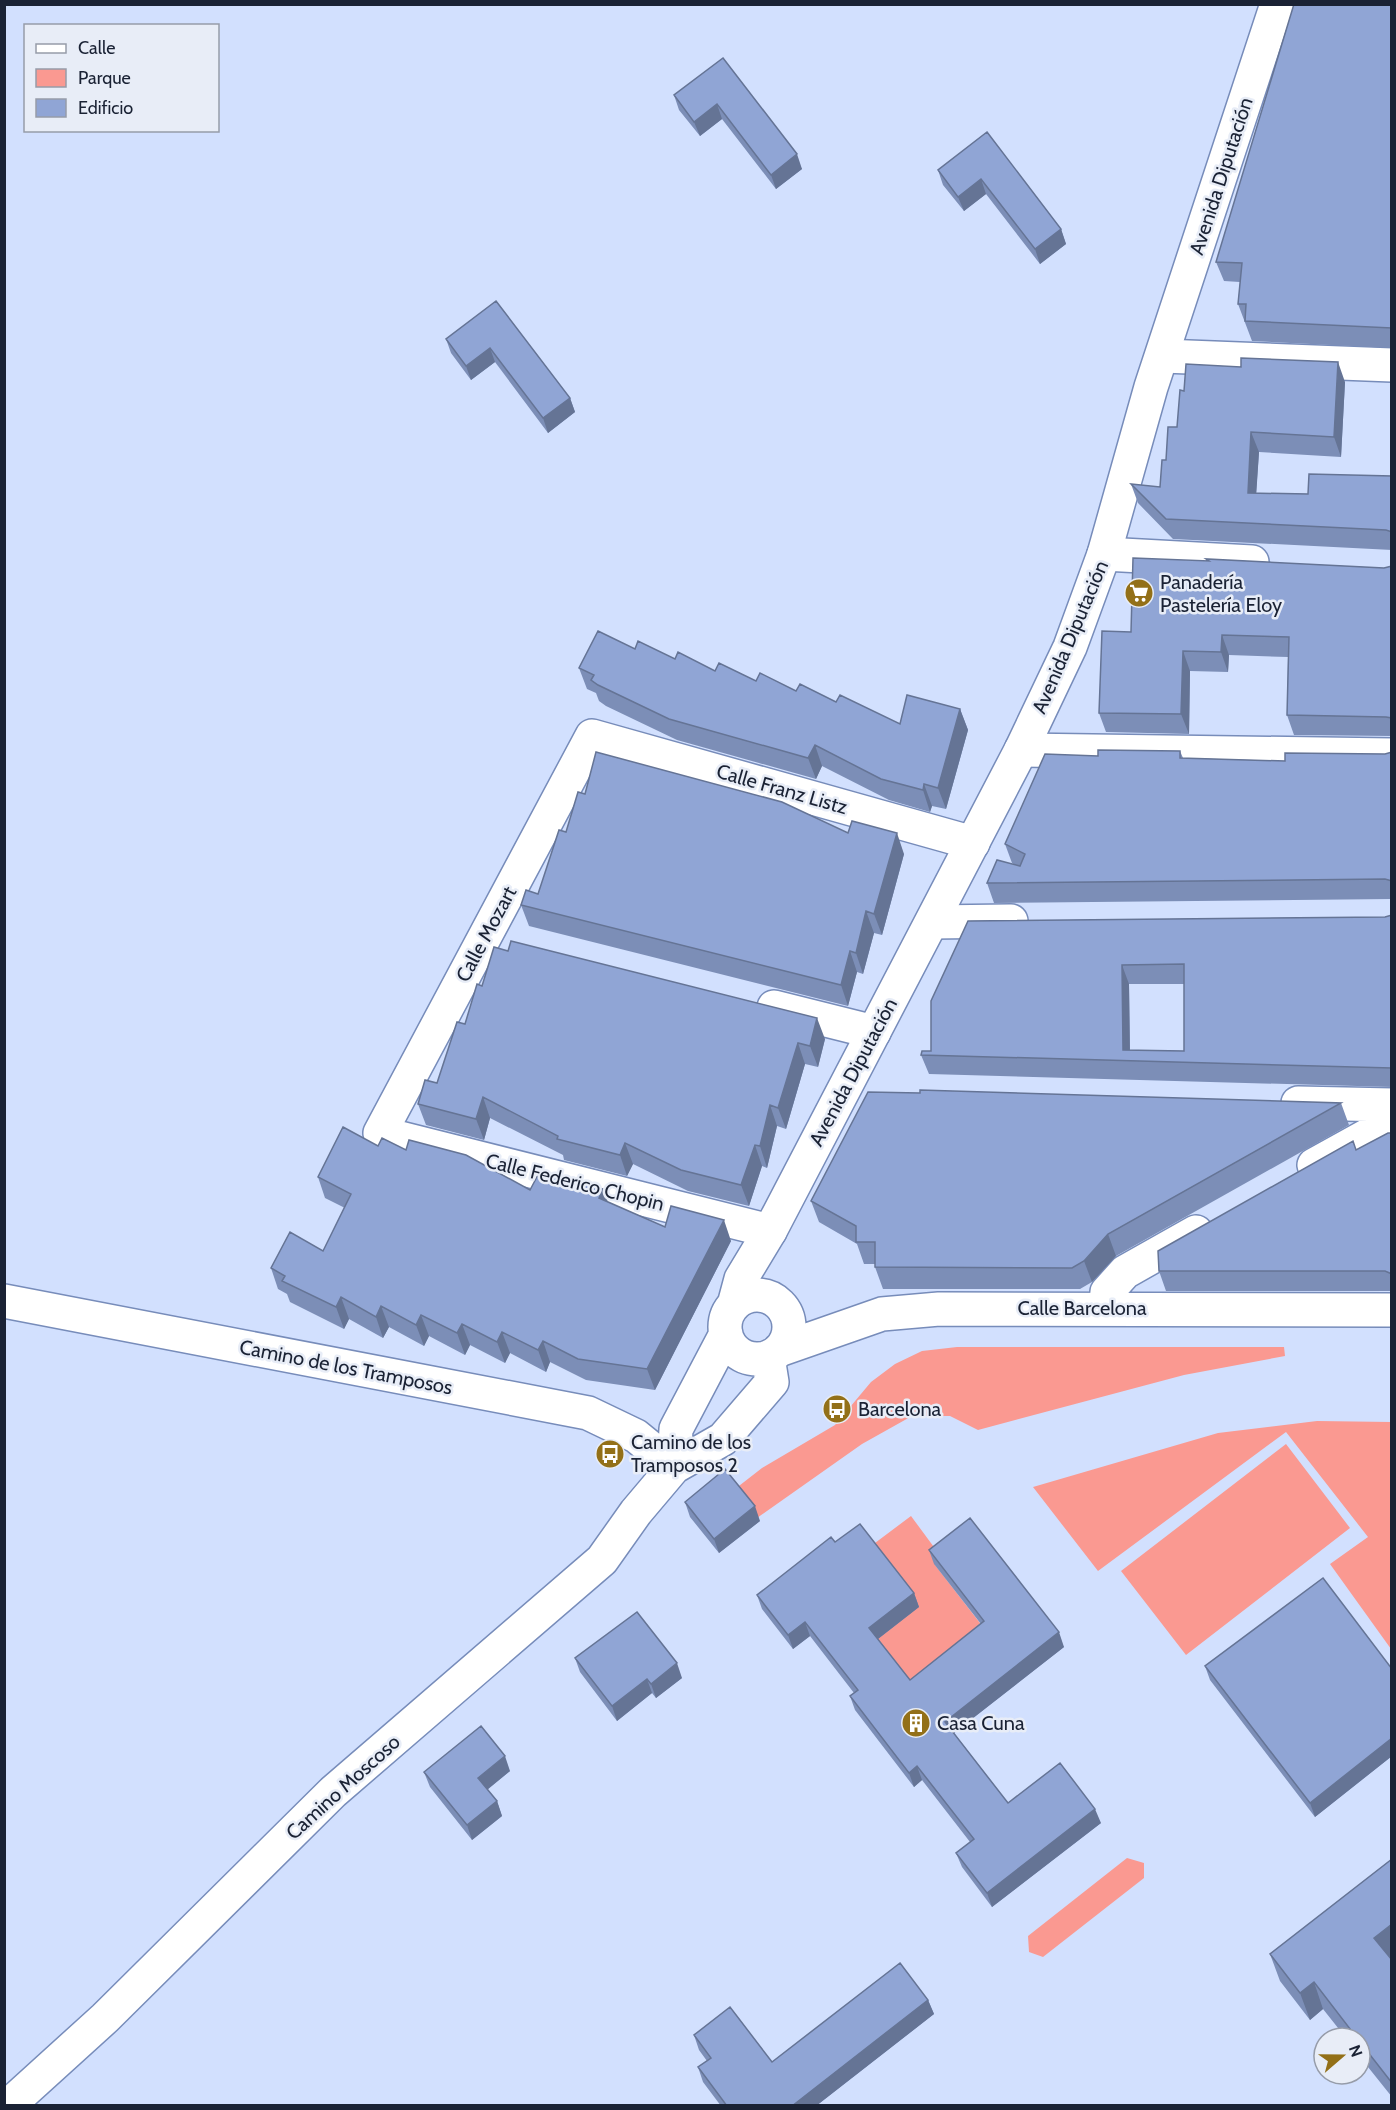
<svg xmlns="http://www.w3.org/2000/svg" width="1396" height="2110" font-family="Cabin,sans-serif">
	<rect width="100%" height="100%" fill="#d2e0fe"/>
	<path fill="#fa9991" d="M957,1347H1284L1285,1356L1184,1375L978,1430L950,1416H912L862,1444L757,1518L735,1489L762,1468L835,1425L871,1382L895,1364L922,1351Z
		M1317,1421L1391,1422V1649L1330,1564L1368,1537L1286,1432L1098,1571L1033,1487L1218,1433Z
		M1286,1444L1350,1528L1186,1655L1121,1571Z
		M911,1516L942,1558L935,1565L990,1636L915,1694L874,1642L871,1546Z
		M1127,1858L1144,1863V1878L1043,1957L1029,1952L1028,1936Z"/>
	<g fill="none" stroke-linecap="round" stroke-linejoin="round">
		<g stroke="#778cba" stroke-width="36">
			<path id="street" d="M1163,356L1392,365
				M1104,554L1252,562
				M1021,750L1392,755
				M932,922L1011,921
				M774,1007L874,1032
				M770,1231L380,1133L592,736L973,843"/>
		</g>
		<g stroke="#778cba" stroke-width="36">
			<path id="secondary" d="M1298,1103L1392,1105
				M1314,1165L1379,1129L1392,1118
				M725 1327a32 32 0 1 1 64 0a32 32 0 1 1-64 0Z
				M4,1301L588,1413L636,1436L674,1467
				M734,1305L741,1279L770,1231L1021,750L1070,647L1104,554L1151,387L1277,4
				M1106,1308L1107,1292L1125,1272L1196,1232
				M779,1350L882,1314L939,1309L1392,1310
				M674,1467L676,1429L726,1334
				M8,2106L105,2018L333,1792L602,1560L636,1512L674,1467L723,1439L772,1382L768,1357"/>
		</g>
		<use href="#street" stroke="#fff" stroke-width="33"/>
		<use href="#secondary" stroke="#fff" stroke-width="33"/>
	</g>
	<path fill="#7c8eb7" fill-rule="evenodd" d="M1392,4V348L1252,341L1238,304L1240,282L1224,281L1216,262Z
		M723,58L802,169L776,189L722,119L700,136L679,110L674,95Z
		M987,132L1061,229L1066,244L1040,264L986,194L964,211L943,185L938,170Z
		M496,301L570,398L575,412L548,433L495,362L471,380L451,353L446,339Z
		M1345,382L1341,457L1259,452L1256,493L1308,494L1392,476V550L1173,539L1138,503L1131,484L1160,487L1166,460L1177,427L1184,391Z
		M1206,559L1384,568L1392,566V736L1294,735L1287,715L1288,657L1229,655L1228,672L1190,671L1189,734L1106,732L1099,713L1131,632L1207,561Z
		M635,649L715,671L836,702L900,724L960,709L968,730L946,809L932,806L930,812L889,800L822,766L816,779L677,740L606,706L599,701L596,693L587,689L579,668Z
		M1180,751L1183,758L1285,761L1385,754L1392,752V899L994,903L987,883L1015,865L1012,863L1005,844L1098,756Z
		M566,832L848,833L904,854L882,935L874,933L863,974L857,972L848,1006L529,926L521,905L538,894Z
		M1392,915V1087L929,1074L921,1055L931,1051L968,921L1385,917ZM1129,984H1184V1051L1130,1050Z
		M482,986L825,1039L818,1067L805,1064L786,1129L777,1126L767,1168L762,1166L749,1206L688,1191L633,1164L627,1176L564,1160L563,1155L490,1118L484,1140L426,1125L418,1104L437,1083Z
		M1341,1103L1349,1125L1116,1256L1092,1282L1080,1289H883L875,1267V1264H864L857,1244L819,1222L811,1201Z
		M1392,1133V1291H1166L1159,1271L1356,1150Z
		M378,1146L406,1150L530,1190L608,1202L665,1227L731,1241L655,1390L586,1380L550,1362L546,1372L510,1353L505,1363L470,1345L465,1355L429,1336L424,1346L389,1327L383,1338L349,1319L344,1329L290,1302L287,1294L278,1289L271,1268L323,1251L345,1208L325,1198L318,1177Z
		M685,1502L760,1521L719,1553L690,1517Z
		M835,1542L914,1593L919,1607L878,1639L910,1680L981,1624L934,1564L929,1550L1064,1647L954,1733L1008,1803L1101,1823L992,1907L962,1867L956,1853L970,1842L922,1780L914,1787L855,1710L850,1696L854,1693L810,1636L793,1649L762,1609L757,1595Z
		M575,1658L682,1678L656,1698L652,1693L617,1721L580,1672Z
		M1205,1666L1392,1669V1756L1315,1817L1210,1680Z
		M510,1771L487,1790L497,1801L502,1816L472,1840L430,1787L424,1772Z
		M1392,1859L1391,1959L1392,2097L1360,2057V2038H1346L1323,2009L1310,2020L1280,1981L1270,1954Z
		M928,2000L934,2014L816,2106H721L703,2082L698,2067L707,2061L699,2050L694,2035L772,2062Z"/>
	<path fill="#657495" d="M717,104L722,119L700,136L694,122Z
		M797,154L802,169L776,189L771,175Z
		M981,179L986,194L964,211L958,197Z
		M1061,229L1066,244L1040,264L1035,249Z
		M490,348L495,362L471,380L466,366Z
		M1338,362L1345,382L1341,457L1334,437Z
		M570,398L575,412L548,433L543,418Z
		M1251,432L1259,452L1255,513L1248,493Z
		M1222,635L1229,655L1228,672L1221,652Z
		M1183,651L1190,671L1189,734L1181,714Z
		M960,709L968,730L946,809L938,788Z
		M815,745L822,766L816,779L808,758Z
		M924,784L932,806L930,812L923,790Z
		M897,833L904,854L882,935L874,914Z
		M866,911L874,933L863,974L856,953Z
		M850,951L857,972L848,1006L841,985Z
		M1122,965L1129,984L1130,1060L1123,1050Z
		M817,1018L825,1039L818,1067L810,1046Z
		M798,1043L805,1064L786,1129L778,1108Z
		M483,1097L490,1118L484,1140L476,1119Z
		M770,1105L777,1126L767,1168L760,1146Z
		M625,1143L633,1164L627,1176L620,1155Z
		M755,1145L762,1166L749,1206L741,1185Z
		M603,1189L611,1210L599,1198Z
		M724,1220L731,1241L655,1390L647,1369Z
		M1108,1234L1116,1256L1092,1282L1084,1261Z
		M341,1297L349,1319L344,1329L336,1307Z
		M381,1306L389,1327L383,1338L376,1317Z
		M421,1315L429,1336L424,1346L416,1325Z
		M462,1324L470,1345L465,1355L457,1333Z
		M502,1332L510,1353L505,1363L497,1342Z
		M543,1341L550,1362L546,1372L538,1350Z
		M755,1506L760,1521L719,1553L714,1539Z
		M914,1593L919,1607L874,1642L869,1628Z
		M805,1622L810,1636L793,1649L788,1635Z
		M1059,1632L1064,1647L950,1736L945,1722Z
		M677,1663L682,1678L656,1698L651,1684Z
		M647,1679L652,1693L617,1721L612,1706Z
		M1392,1738V1756L1315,1817L1310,1803Z
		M505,1756L510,1771L483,1793L478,1778Z
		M917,1766L922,1780L914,1787L909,1773Z
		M497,1801L502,1816L472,1840L467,1825Z
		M1095,1809L1101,1823L992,1907L987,1893Z
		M1392,1924V1959L1384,1965L1374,1938Z
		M1314,1982L1323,2009L1310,2020L1300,1993Z
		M928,2000L934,2014L816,2106H792Z"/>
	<path fill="#90a5d5" stroke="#657495" stroke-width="1.5" fill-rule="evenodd" d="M1294,4H1392V328L1245,321L1246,304H1238L1242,263L1216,262Z
		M723,58L797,154L771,175L717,104L694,122L674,95Z
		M987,132L1061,229L1035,249L981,179L958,197L938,170Z
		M496,301L570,398L543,418L490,348L466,366L446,339Z
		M1241,358L1338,362L1334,437L1251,432L1248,493L1308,494L1309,474L1392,476V532L1386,530L1166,519L1131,484L1160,487L1162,460H1166L1168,427H1177L1180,390L1184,391L1186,364L1241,367Z
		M1133,558L1209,561L1206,559L1384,568L1392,566V718L1386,717L1287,715L1289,637L1222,635L1221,652L1183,651L1181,714L1099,713L1102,631L1131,632Z
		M598,631L635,649L638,641L675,659L678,652L715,671L719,663L756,681L760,673L796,691L800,684L836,702L840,695L900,724L907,695L960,709L938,788L924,784L923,790L881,779L815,745L808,758L669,719L598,685L591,680L594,675L579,668Z
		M1098,750L1180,751V758L1285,761V753L1385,754L1392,752V881L1385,879L987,883L997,860L1020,866L1025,854L1005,844L1045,754L1098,756Z
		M596,752L782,802L848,833L852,821L897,833L874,914L866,911L856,953L850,951L841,985L521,905L526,890L538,894L559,830L566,832L578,792L585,794Z
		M1392,915V1068L921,1055L922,1051H931V1001L968,921L1385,917ZM1184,964V1051L1123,1050L1122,965Z
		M511,941L817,1018L810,1046L798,1043L778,1108L770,1105L760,1146L755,1145L741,1185L681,1170L625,1143L620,1155L557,1139L558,1136L483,1097L476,1119L418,1104L425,1080L437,1083L457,1022L465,1024L477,984L482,986L494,947L508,951Z
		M920,1090L1341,1103L1108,1234L1084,1261L1072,1268L875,1267V1242H856V1226L811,1201L868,1092L920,1093Z
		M343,1127L378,1146L382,1138L406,1150L409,1140L466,1155L530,1190L539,1173L603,1189L599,1198L665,1227L671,1206L724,1220L647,1369L578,1359L543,1341L538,1350L502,1332L497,1342L462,1324L457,1333L421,1315L416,1325L381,1306L376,1317L341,1297L336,1307L282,1281L285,1276L271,1268L290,1232L323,1251L351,1194L318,1177Z
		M1388,1133H1392V1274L1385,1271H1159L1158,1251L1353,1141L1356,1150Z
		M725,1469L755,1506L714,1539L685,1502Z
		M970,1518L1059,1632L945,1722L1008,1803L1060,1763L1095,1809L987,1893L956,1853L974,1839L917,1766L909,1773L850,1696L858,1690L805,1622L788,1635L757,1595L831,1537L835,1542L860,1524L914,1593L869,1628L910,1680L984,1621L929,1550Z
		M1323,1578L1392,1669V1738L1310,1803L1205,1666Z
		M637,1612L677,1663L651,1684L647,1679L612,1706L575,1658Z
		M481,1726L505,1756L478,1778L497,1801L467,1825L424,1772Z
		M1392,1859V1924L1374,1938L1392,1960V2083L1360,2042V2038H1357L1314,1982L1300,1993L1270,1954Z
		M900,1963L928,2000L792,2106H727L698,2067L711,2058L694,2035L730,2007L772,2062Z"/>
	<defs>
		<g id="supermarket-disc" transform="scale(1.5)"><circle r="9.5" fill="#937018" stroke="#e8edf7"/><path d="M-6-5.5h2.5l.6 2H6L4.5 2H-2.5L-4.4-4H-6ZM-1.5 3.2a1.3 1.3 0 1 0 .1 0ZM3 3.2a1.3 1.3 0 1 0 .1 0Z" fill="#fff"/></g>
		<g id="bus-disc" transform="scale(1.5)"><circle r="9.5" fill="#937018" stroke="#e8edf7"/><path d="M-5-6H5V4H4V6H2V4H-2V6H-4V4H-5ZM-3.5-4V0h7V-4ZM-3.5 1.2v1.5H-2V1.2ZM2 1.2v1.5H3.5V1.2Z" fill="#fff"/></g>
		<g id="building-disc" transform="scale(1.5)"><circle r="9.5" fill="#937018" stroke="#e8edf7"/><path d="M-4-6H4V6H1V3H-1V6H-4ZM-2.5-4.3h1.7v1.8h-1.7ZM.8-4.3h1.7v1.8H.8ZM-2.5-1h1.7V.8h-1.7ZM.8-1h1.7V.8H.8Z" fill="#fff"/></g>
	</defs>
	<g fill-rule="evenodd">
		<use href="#supermarket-disc" x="1139" y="593"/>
		<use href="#bus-disc" x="837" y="1409"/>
		<use href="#bus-disc" x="610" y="1454"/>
		<use href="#building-disc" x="916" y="1723"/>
	</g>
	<g text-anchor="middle" stroke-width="5" stroke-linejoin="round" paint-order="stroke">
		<g font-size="20" fill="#1a2234" stroke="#e8edf7">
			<text transform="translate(1221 176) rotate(-72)" y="7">Avenida Diputación</text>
			<text transform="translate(1070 637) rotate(-67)" y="7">Avenida Diputación</text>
			<text transform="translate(782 789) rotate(16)" y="7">Calle Franz Listz</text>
			<text transform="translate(486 934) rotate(-62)" y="7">Calle Mozart</text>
			<text transform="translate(853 1072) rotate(-62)" y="7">Avenida Diputación</text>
			<text transform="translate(575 1182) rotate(14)" y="7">Calle Federico Chopin</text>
			<text x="1082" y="1315">Calle Barcelona</text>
			<text transform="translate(346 1367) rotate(11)" y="7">Camino de los Tramposos</text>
			<text transform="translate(343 1787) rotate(-42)" y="7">Camino Moscoso</text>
		</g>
		<g font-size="20" fill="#1a2234" stroke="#e8edf7" text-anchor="start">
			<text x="1160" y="589">Panadería<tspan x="1160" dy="23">Pastelería Eloy</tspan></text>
			<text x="858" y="1416">Barcelona</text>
			<text x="631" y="1449">Camino de los<tspan x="631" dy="23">Tramposos 2</tspan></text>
			<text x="937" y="1730">Casa Cuna</text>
		</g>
	</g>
	<rect width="1396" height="2110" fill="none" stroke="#1a2234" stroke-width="12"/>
	<rect x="24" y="24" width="195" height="108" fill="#e8edf7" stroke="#969ca9" stroke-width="1.5"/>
	<rect x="36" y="44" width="30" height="9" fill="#ffffff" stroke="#969ca9" stroke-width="1.5"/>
	<text x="78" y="54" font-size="18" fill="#1a2234">Calle</text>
	<rect x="36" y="69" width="30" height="18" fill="#fa9991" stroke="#969ca9" stroke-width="1.5"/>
	<text x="78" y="84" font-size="18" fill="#1a2234">Parque</text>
	<rect x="36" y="99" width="30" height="18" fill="#90a5d5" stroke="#969ca9" stroke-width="1.5"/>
	<text x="78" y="114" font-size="18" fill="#1a2234">Edificio</text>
	<g transform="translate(1342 2056) rotate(70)"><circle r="28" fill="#e8edf7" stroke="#969ca9" stroke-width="1.5"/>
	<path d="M0-4.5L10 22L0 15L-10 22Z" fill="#937018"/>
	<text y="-9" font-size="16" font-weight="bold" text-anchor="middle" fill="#1a2234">N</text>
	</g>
</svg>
